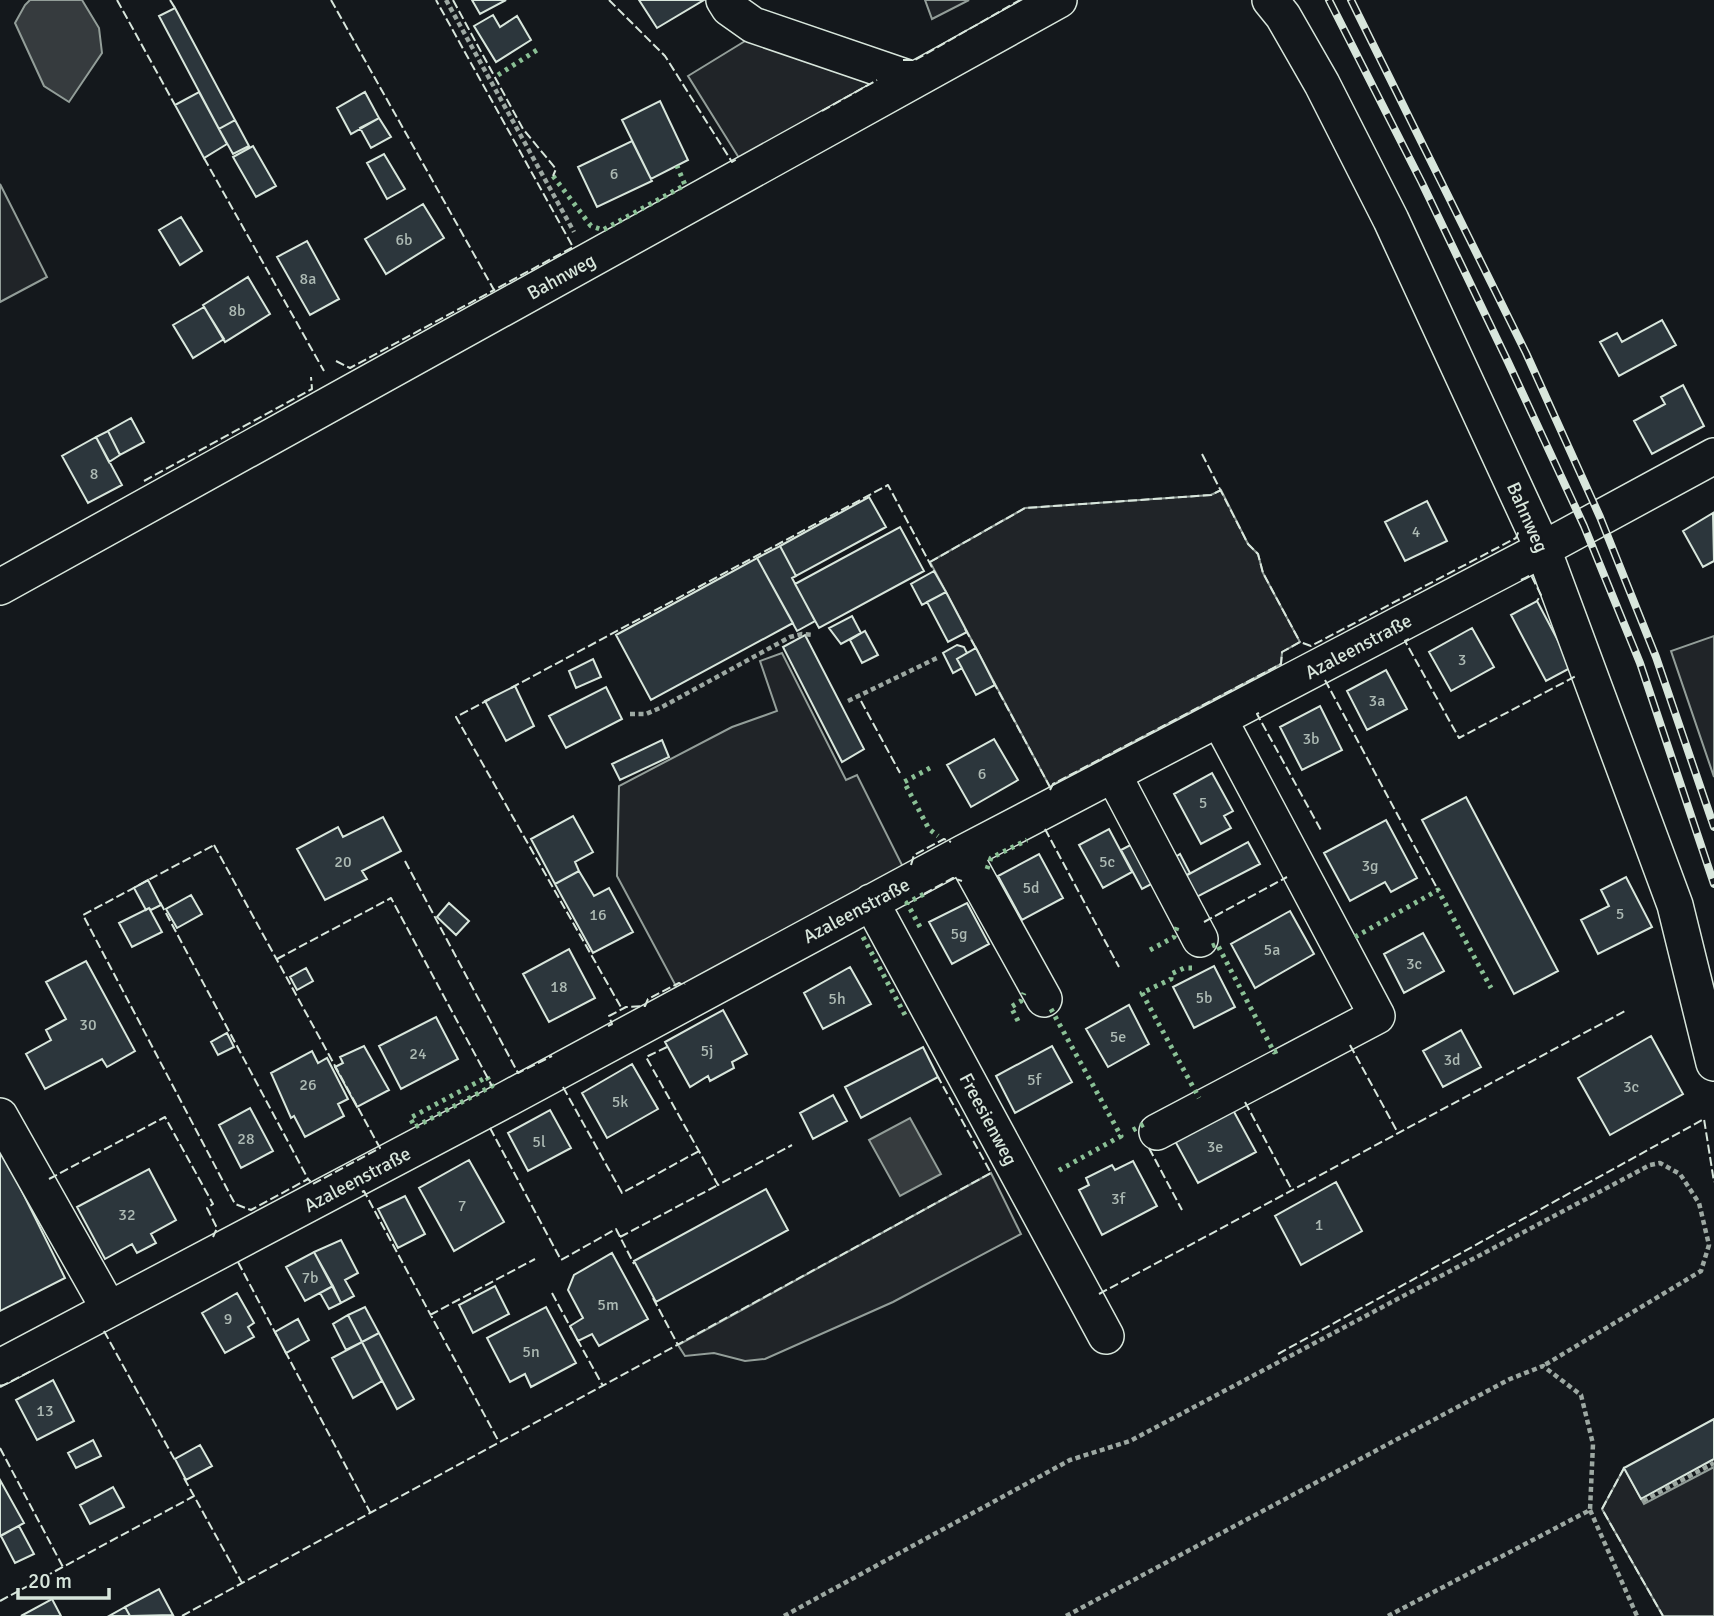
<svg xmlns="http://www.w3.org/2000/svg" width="1714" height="1616" font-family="Signika,sans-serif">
	<rect width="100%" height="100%" fill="#14181c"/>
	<path fill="#202428" stroke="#939e99" stroke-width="2" d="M925,0H969L932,19Z
		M750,38L876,81L739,158L688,76Z
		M0,184L47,277L0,302Z
		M1221,490L1248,544L1258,554L1263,573L1300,642L1282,652L1281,664L1054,784L1051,789L930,562L1025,508L1211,495Z
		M1714,636V777L1671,651Z
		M782,653L846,780L857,775L904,869L678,990L617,876L619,786L732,727L777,711L760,661Z
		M991,1173L1021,1234L893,1302L765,1359L745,1361L714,1353L685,1356L678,1345Z
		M1714,1467V1616H1663L1602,1509L1624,1468L1644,1504Z"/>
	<path fill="#363b3e" stroke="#939e99" stroke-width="2" d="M30,0H82L99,28L102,53L69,102L44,86L15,23L25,5Z
		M910,1118L941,1174L900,1196L869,1140Z"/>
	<path fill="#2c363c" stroke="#d8e6dc" stroke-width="2" d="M472,0H506L480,14Z
		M639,0H704L657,28Z
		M175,8L235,120L219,129L159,16Z
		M493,15L500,27L517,16L531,40L496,62L474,26Z
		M199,92L227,144L204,158L175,105Z
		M365,92L379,118L351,134L337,108Z
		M660,101L688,160L651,179L622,120Z
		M379,118L391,137L371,148L360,128Z
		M235,120L249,146L233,154L219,129Z
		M632,141L652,181L597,207L578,167Z
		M253,146L276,186L256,197L233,157Z
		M384,154L405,189L387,199L367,163Z
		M423,204L444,238L386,274L365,239Z
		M181,217L202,251L180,265L159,230Z
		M307,241L339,299L310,315L277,257Z
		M248,277L270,314L225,342L203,305Z
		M204,307L224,339L193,358L173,325Z
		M1662,320L1676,345L1619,376L1600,342L1617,333L1622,342Z
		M1683,385L1704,426L1652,454L1634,421L1665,404L1661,397Z
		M131,418L144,442L120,455L108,431Z
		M108,431L120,455L109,462L96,437Z
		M96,437L122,485L88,503L62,456Z
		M869,497L886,527L796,576L780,546Z
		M1427,501L1447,541L1405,561L1385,522Z
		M1713,513L1714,561L1703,567L1683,531Z
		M900,527L924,571L819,628L795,584Z
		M780,546L796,576L792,578L815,621L797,631L757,558Z
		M757,558L793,623L651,700L616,635Z
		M934,571L946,592L922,605L911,584Z
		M946,592L967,632L948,642L927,602Z
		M1537,601L1572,667L1546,681L1511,615Z
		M852,616L861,633L841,644L829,628Z
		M1472,628L1494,667L1451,691L1429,652Z
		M865,631L878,655L862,663L850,640Z
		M805,635L864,749L842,762L783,647Z
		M957,645L964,647L967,653L957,659L962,668L953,673L943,653Z
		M976,648L995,685L976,695L957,659Z
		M593,659L601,677L576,688L569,671Z
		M1386,670L1407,709L1367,730L1347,691Z
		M515,686L534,726L506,741L485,701Z
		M606,687L622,719L566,748L549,716Z
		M1320,706L1342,750L1302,770L1280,727Z
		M994,739L1018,780L971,807L947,765Z
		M662,740L669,757L620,780L612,764Z
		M1212,773L1233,811L1224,816L1231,828L1201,844L1174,794Z
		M1466,797L1558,971L1514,994L1422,820Z
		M573,816L593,852L575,862L579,871L555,884L531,839Z
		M383,817L401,851L362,871L367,879L325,900L297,849L338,827L343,837Z
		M1386,820L1417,878L1391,892L1385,882L1350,901L1324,853Z
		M1109,829L1132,872L1103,888L1079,845Z
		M1138,841L1159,880L1142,889L1121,850Z
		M1248,842L1260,864L1189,901L1178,880Z
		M1039,854L1063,898L1022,920L998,876Z
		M1180,854L1190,873L1181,878L1171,860Z
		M579,871L594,896L609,888L633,932L593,953L555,884Z
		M1626,877L1652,927L1598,954L1581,920L1609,906L1601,890Z
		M148,880L161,905L151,910L149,908L146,910L134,888Z
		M191,895L202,914L177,928L166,909Z
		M449,903L469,921L456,935L437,917Z
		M967,903L989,944L952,964L929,922Z
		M149,908L162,932L132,947L119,923Z
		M1290,911L1314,954L1255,988L1231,944Z
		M1423,933L1444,971L1404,993L1384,954Z
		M569,949L595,998L549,1022L523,974Z
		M86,961L135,1051L107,1067L102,1059L45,1089L26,1054L51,1040L46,1030L66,1019L46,982Z
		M1214,966L1235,1007L1194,1028L1173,987Z
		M850,967L871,1004L823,1029L804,993Z
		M306,968L313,981L297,990L290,977Z
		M1129,1005L1149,1044L1108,1067L1086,1029Z
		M723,1010L747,1054L732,1062L734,1068L710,1081L708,1076L690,1087L665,1042Z
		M436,1017L458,1059L401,1089L379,1046Z
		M1461,1030L1481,1067L1443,1087L1423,1051Z
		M227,1033L234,1047L218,1055L211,1042Z
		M1651,1036L1683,1094L1610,1135L1578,1078Z
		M364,1046L389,1090L357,1107L335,1067L343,1063L340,1057Z
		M1052,1046L1072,1082L1015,1113L996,1076Z
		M923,1047L938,1077L861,1118L845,1087Z
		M312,1051L318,1063L327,1058L348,1099L338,1104L344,1116L305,1137L294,1116L291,1118L271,1073Z
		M632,1064L658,1109L607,1138L582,1093Z
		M833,1095L847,1121L813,1139L800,1113Z
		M250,1108L273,1151L241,1168L219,1125Z
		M550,1110L571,1148L528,1171L508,1133Z
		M1233,1110L1256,1152L1198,1183L1175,1141Z
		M0,1147L65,1278L0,1311Z
		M469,1160L504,1222L454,1251L419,1188Z
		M1133,1161L1157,1206L1102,1235L1079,1190L1089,1185L1086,1178L1112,1165L1115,1170Z
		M149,1169L176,1220L151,1234L156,1243L137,1253L132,1244L105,1259L77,1207Z
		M1336,1182L1362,1231L1301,1265L1275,1216Z
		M766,1189L788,1230L656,1302L634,1261Z
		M405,1196L425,1234L398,1248L378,1209Z
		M341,1240L358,1273L345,1280L354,1296L341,1303L314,1252Z
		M314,1252L333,1286L305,1301L286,1267Z
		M612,1253L648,1319L599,1346L592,1334L578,1341L570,1326L583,1318L568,1290L574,1275Z
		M333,1286L341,1303L329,1309L320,1293Z
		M495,1286L509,1314L473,1333L459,1305Z
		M237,1293L254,1323L248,1327L254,1337L225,1353L202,1313Z
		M365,1307L379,1333L362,1342L348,1315Z
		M546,1307L576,1363L531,1387L525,1374L510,1382L487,1338Z
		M348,1315L362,1342L346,1350L333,1324Z
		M298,1319L309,1340L286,1353L275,1332Z
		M379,1333L414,1399L397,1409L362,1342Z
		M362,1342L382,1381L353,1398L332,1358Z
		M53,1380L74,1421L37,1440L16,1400Z
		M1714,1419V1459L1641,1499L1624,1468Z
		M93,1440L101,1456L76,1468L68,1453Z
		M200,1445L212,1466L186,1480L175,1459Z
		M0,1480L24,1523L0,1536Z
		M113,1487L124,1507L90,1524L80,1505Z
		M19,1526L34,1554L15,1563L1,1536Z
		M159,1589L173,1615L130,1616L125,1607Z
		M52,1599L61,1616H21Z
		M125,1607L130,1616H109Z"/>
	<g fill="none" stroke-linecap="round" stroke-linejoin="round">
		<g stroke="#d8e6dc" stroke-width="38">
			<path id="minor" d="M724,0L729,8L753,25L914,80
				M1270,0L1283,16L1322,84L1391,220L1543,549L1675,905L1714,1063
				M0,587L1059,0
				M1113,774L1200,939
				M963,853L1044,999
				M871,902L1106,1336
				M0,1116L109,1309
				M1157,1132L1377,1016L1219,719
				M0,1367L509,1098L963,853L1543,549L1714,456"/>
		</g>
		<path stroke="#9da8a2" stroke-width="4.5" stroke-dasharray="5 3.5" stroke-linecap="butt" d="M446,0L574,232
			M848,701L939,657
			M630,714H646L662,707L790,637L802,634L813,635
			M1643,1501L1714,1463
			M1590,1510L1637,1616
			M784,1616L1070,1460L1130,1441L1650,1165L1660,1163L1680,1174L1699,1203L1709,1245L1701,1271L1543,1366
			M1066,1616L1510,1379L1543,1366L1581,1395L1593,1444L1590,1510L1388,1616"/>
		<use href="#minor" stroke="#14181c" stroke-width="35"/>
		<g stroke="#d8e6dc" stroke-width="8">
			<path id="rail" d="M1329,0L1422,183L1508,362L1584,526L1640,663L1714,884
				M1351,0L1526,353L1600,517L1656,657L1714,827"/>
		</g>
		<use href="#rail" stroke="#14181c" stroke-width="5" stroke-dasharray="16" stroke-linecap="butt"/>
		<path stroke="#8ac095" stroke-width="5" stroke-dasharray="3.5 5" stroke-linecap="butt" d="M498,75L537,50
			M553,176L591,226L603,230L685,185L677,166
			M930,768L904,782L929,829L938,836
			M987,869L991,858L1027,840
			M920,927L907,903L924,894
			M863,937L905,1015
			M1355,937L1438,890L1491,988
			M1212,946L1217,944L1274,1052L1279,1050
			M1150,950L1174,937L1177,927
			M1192,968H1184L1171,974V979L1142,993L1199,1098
			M1051,1009L1121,1136L1056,1172
			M1018,1021L1011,1007L1021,1001L1024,993
			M487,1077L492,1086L415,1127L410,1118Z
			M1133,1130L1146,1123"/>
		<path stroke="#d8e6dc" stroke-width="2" stroke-dasharray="9 3.5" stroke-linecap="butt" d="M117,0L175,105
			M170,0L175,8
			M331,0L494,290L573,247L436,0
			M453,0L523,129L556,169L553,176
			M609,0L665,56L732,162L737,159
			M903,60H915L1020,0
			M822,111L877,80
			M204,158L324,371
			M336,361L350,368L494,290
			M1202,454L1248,544L1258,554L1263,573L1300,642
			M144,481L312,389L311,377
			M930,562L1025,508L1211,495L1221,490
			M1521,580L1531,575L1541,595L1537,601
			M965,629L977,650
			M1409,639L1405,641L1459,738L1576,676
			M1325,680L1438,890
			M993,681L1051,789
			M511,688L888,485L935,573
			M490,699L456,717L622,1009
			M861,701L900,773
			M1259,713L1257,714L1322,832
			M1050,790L1053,784L1281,664L1282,652L1300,642L1311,646L1516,538L1519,530
			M1045,829L1119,967
			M214,845L380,1148L313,1184L308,1179L251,1210L235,1204L83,915Z
			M405,861L518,1073L552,1056
			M911,865L914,855L944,839L951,842
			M924,894L953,878L962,881
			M160,902L308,1179
			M1204,922L1287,877
			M277,959L391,898L492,1086
			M608,1026L612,1024L609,1016L626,1007L645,1006L648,999L679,983L683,985L685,984
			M1350,1045L1398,1133
			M667,1047L646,1057L718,1185L792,1145
			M563,1087L622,1193L699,1151
			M1245,1102L1292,1190
			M490,1128L561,1260L616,1229L634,1264
			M1149,1148L1182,1210
			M49,1179L165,1117L213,1204L207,1208L217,1228L213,1237
			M362,1192L364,1191L499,1442
			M620,1237L718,1185
			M238,1262L277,1336
			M552,1293L572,1330
			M1099,1294L1627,1010
			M653,1298L678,1345
			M430,1315L535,1259
			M104,1331L176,1462
			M577,1339L603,1386
			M285,1351L370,1512
			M1278,1354L1704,1119L1714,1182
			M0,1387L33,1370
			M0,1448L63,1567
			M1624,1468L1602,1509L1663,1616
			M184,1478L194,1496
			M0,1601L194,1496L242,1583
			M182,1616L991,1173L938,1077"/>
	</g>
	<g text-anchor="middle" stroke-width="5" stroke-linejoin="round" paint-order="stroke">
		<g font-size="16" fill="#adbab4">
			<text x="614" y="179">6</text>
			<text x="404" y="245">6b</text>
			<text x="308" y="284">8a</text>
			<text x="237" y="316">8b</text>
			<text x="94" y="479">8</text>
			<text x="1416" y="537">4</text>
			<text x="1462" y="665">3</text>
			<text x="1377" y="706">3a</text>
			<text x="1311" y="744">3b</text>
			<text x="982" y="779">6</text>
			<text x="1203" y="808">5</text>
			<text x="343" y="867">20</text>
			<text x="1107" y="867">5c</text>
			<text x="1370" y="871">3g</text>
			<text x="1031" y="893">5d</text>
			<text x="1620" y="919">5</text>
			<text x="598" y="920">16</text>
			<text x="959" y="939">5g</text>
			<text x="1272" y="955">5a</text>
			<text x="1414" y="969">3c</text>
			<text x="559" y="992">18</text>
			<text x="1204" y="1003">5b</text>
			<text x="837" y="1004">5h</text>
			<text x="88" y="1030">30</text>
			<text x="1118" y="1042">5e</text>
			<text x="707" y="1056">5j</text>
			<text x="418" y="1059">24</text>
			<text x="1452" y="1065">3d</text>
			<text x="1034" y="1085">5f</text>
			<text x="308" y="1090">26</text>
			<text x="1631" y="1092">3c</text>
			<text x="620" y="1107">5k</text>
			<text x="246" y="1144">28</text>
			<text x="539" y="1147">5l</text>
			<text x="1215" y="1152">3e</text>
			<text x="1118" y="1204">3f</text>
			<text x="462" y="1211">7</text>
			<text x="127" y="1220">32</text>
			<text x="1319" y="1230">1</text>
			<text x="310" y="1283">7b</text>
			<text x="608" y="1310">5m</text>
			<text x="228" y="1324">9</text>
			<text x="531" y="1357">5n</text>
			<text x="45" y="1416">13</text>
		</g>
		<g font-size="19" fill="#d8e6dc" stroke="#14181c">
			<text transform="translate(561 276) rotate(-29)" y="7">Bahnweg</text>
			<text transform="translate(1528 517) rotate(66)" y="7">Bahnweg</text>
			<text transform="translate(1358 646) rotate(-28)" y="7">Azaleenstraße</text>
			<text transform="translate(856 910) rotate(-28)" y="7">Azaleenstraße</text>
			<text transform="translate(989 1119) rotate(62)" y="7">Freesienweg</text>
			<text transform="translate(357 1179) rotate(-28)" y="7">Azaleenstraße</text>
		</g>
	</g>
	<path d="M18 1588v10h91v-10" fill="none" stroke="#d8e6dc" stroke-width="3.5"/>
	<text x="28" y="1588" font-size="21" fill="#d8e6dc" stroke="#14181c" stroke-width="5" paint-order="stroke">20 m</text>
</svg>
